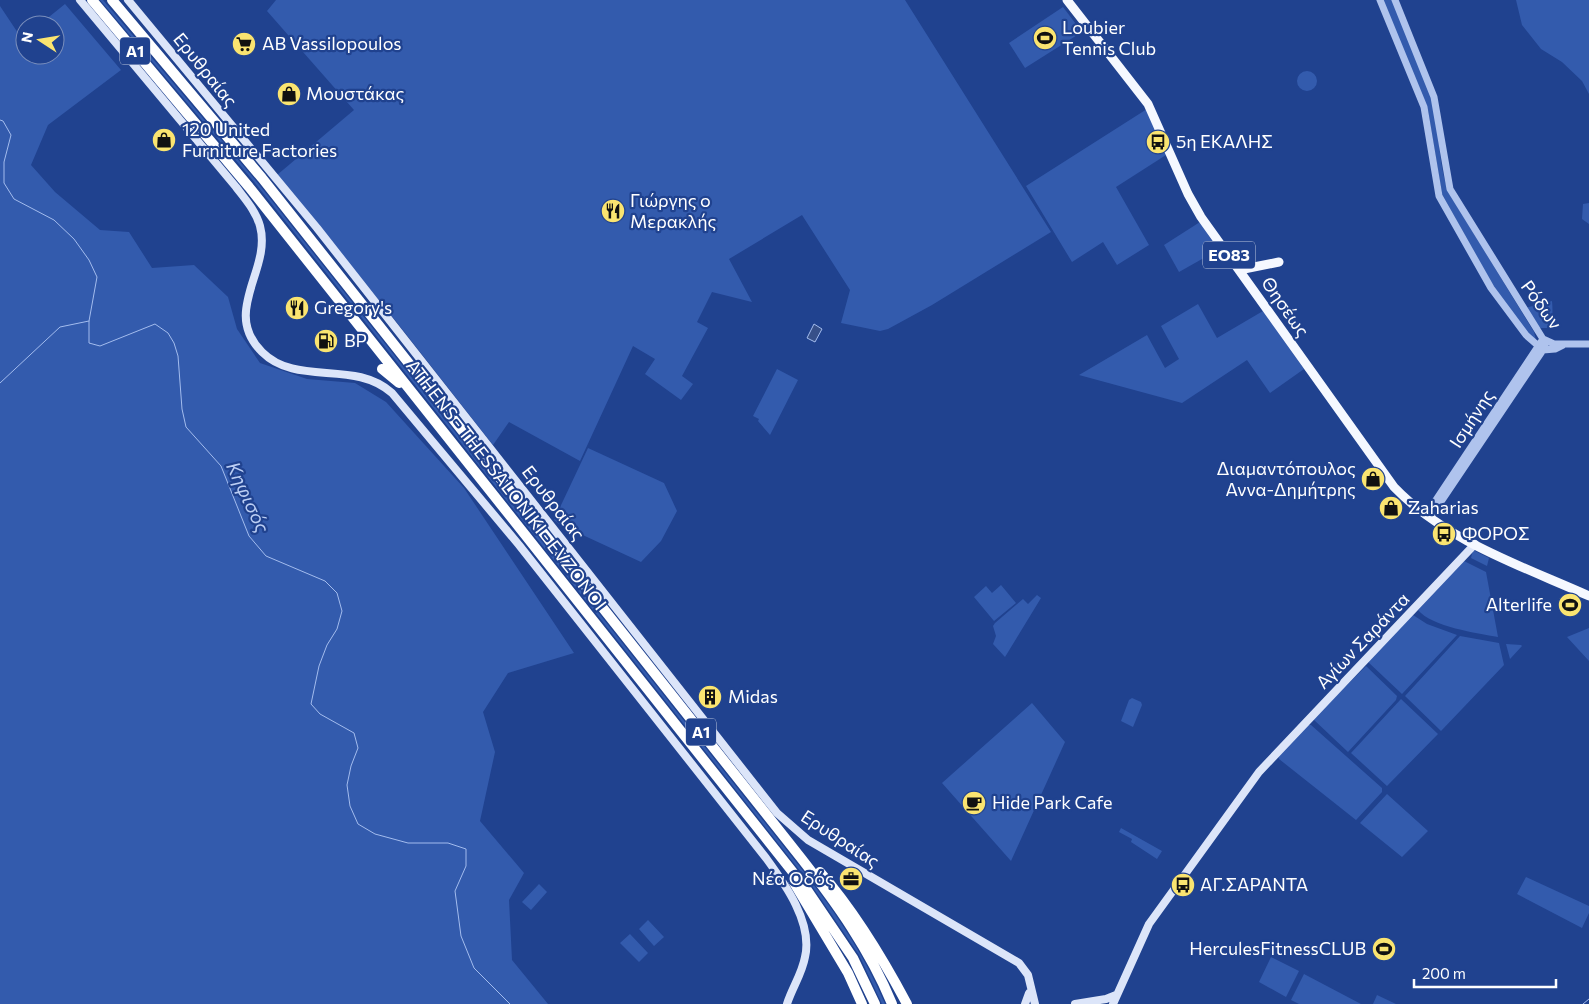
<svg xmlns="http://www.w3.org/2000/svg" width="1589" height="1004" font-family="Commissioner,sans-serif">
	<rect width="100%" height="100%" fill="#20428f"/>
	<path fill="#335bad" d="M100,0H103L257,182L796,862C831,906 863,951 885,1004H882L859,955L812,886L255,183Z
		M276,0H905L1051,232L932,305L888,329L880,331L841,323L850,290L802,215L729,259L752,302L712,292L697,322L708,328L682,376L693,384L681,400L645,374L655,359L633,346L580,461L509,422L493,445L395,320L277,175L354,110L267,11Z
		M1383,0H1393C1406,33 1423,67 1432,101C1440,131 1438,165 1449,193L1534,332L1536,340H1532L1492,284L1442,194L1428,110Z
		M1516,0H1589V94L1582,81L1562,62L1541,49L1522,25Z
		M65,4L121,70L48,125L31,165L55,192L100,230L129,232L152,268L194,265L228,297L237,329L260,363L307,379L355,383L386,402L464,488L574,653L508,673L483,712L495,752L480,821L524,873L509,900L512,960L548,1004H0V6L22,39L25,37V55H55V25H39Z
		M1063,7L1082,32L1025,68L1009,43Z
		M1297 81a10 10 0 1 1 20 0a10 10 0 1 1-20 0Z
		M1147,109L1166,155L1116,187L1149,245L1117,265L1103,242L1072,262L1026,186Z
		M1589,203V224L1582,219L1583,204Z
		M1200,222L1218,250L1179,272L1164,245Z
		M1552,301C1553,312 1553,319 1547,328H1538L1525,308Z
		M1198,304L1217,338L1263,311L1304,369L1270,393L1247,360L1182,403L1079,375L1147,335L1165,368L1179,359L1161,326Z
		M777,369L798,380L770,435L758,421L759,419L753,416Z
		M588,448L664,483L677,511L661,541L641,562L559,524L554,520Z
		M1473,550L1489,558L1487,566L1471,558Z
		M1464,561L1486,572L1498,637C1477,633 1432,627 1418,610Z
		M1001,585L1016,603L994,621L974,597L986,586L992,593Z
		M1037,595L1041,598L1005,657L993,644L996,636L993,626L995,623L1023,599L1028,604Z
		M1413,615L1427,624L1457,635L1402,694L1367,661Z
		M1589,628V661L1567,637Z
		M1460,636L1499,643L1504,665L1441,731L1405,696Z
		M1506,644L1521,645L1522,646L1510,659Z
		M1366,666L1397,696L1396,700L1348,752L1313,719Z
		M1132,698L1141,702L1142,705L1133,727L1121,721L1129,700Z
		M1401,699L1438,734L1387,786L1351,753Z
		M1032,703L1065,742L1011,861L942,783Z
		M1307,725H1311L1382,788V792L1356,820L1279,759L1278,756Z
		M1387,794L1428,831L1402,857L1360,823Z
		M1121,828L1162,851L1157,859L1131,842L1132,839L1119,832Z
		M1526,877L1589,906V913L1582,928L1517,894Z
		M539,884L547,892L531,910L522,902Z
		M648,920L664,937L654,946L639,929Z
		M630,934L648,953L639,962L620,943Z
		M1271,957L1299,971L1286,997L1259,982Z
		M1304,974L1361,1004H1299L1291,1000Z
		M1377,995L1396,1004H1373Z"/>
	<path fill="#375089" stroke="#a3bcee" d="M814,324L822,329L815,342L807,338Z"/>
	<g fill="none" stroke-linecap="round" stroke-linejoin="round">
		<path stroke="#a3bcee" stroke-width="1" d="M0,120L3,121L11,135L4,162V183L14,199L54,220L74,239L89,260L97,277L89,321V343L100,346L155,324L168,333L174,343L178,356L182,409L186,427L221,466L249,536L266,556L325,581L337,593L342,611L337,629L327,645L319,666L311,704L320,714L354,733L358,748L351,766L347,785L350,806L358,824L375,834L408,843H448L466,849V866L455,891L461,936L474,968L510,1004
			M0,383L60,327L89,321
			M1583,1004L1589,999"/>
		<path stroke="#afc3ed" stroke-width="7" d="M1380,0L1424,107L1439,196L1491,288L1526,335L1543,350L1555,349L1563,345
			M1395,0L1434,97L1450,189L1543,339L1554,344H1589
			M1426,515L1543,339
			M1430,518L1545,347"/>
		<path stroke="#dce5f9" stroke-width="8" d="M80,0L236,187C245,199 256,211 260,226C272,270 221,311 262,352C297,387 354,359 392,393L519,545L766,858C785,884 813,923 805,957C802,974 792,988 787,1004
			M128,0L317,228L777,813L808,840L1019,963L1028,975L1035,1004
			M1025,1004L1029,993
			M1075,1004L1106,999L1116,995
			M1113,1004L1149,924L1259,772L1475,544"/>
		<path stroke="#f5f8ff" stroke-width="9" d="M1067,0L1148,104L1188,194L1201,217L1394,487C1446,541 1522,566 1589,596
			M1239,270L1279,262"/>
		<path stroke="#fff" stroke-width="10" d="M92,0L249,187L807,890L853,958L875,1004
			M112,0L262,178L801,858C837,904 870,950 892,1004
			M382,369L399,383
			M820,872C855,912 882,957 907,1004
			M793,881L848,973L862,1004"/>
	</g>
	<defs>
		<g id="stadium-disc" transform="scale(1.25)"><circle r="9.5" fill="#fae470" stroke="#20428f"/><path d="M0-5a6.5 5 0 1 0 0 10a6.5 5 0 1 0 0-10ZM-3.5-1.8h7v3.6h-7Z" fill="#111"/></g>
		<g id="supermarket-disc" transform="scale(1.25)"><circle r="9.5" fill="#fae470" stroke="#20428f"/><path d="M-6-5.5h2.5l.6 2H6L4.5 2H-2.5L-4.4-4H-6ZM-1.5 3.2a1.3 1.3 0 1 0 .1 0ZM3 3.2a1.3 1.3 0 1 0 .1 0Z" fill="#111"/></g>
		<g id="shop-disc" transform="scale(1.25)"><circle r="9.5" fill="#fae470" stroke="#20428f"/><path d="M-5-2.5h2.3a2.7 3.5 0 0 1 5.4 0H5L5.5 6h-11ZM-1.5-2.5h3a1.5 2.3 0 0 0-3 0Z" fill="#111"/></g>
		<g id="bus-disc" transform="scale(1.25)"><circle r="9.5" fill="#fae470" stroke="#20428f"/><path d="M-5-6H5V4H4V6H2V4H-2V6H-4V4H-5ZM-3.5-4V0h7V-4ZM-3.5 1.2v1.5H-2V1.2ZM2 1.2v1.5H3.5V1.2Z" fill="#111"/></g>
		<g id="restaurant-disc" transform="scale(1.25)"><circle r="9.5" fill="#fae470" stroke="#20428f"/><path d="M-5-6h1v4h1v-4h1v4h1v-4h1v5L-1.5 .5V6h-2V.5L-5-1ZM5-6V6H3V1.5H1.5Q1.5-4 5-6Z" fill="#111"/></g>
		<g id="fuel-disc" transform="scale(1.25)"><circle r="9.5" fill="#fae470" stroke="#20428f"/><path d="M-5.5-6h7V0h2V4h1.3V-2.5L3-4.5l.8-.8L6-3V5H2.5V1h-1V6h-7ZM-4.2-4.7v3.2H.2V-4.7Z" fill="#111"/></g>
		<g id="building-disc" transform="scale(1.25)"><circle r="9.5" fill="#fae470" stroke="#20428f"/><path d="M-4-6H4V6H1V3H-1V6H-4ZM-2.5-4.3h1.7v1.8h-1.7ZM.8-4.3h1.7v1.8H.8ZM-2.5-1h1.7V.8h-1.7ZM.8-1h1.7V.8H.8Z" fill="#111"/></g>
		<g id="cafe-disc" transform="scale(1.25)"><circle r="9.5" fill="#fae470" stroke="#20428f"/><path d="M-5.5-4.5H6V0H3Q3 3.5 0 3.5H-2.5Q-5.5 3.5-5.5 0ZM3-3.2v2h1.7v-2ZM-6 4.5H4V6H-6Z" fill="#111"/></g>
		<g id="office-disc" transform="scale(1.25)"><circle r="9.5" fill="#fae470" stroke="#20428f"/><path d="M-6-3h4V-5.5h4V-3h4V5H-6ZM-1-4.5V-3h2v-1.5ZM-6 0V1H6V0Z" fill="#111"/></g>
	</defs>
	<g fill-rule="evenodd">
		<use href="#stadium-disc" x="1045" y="38"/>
		<use href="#supermarket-disc" x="244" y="44"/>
		<use href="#shop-disc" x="289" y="94"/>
		<use href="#shop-disc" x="164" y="140"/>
		<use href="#bus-disc" x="1158" y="142"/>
		<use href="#restaurant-disc" x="613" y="211"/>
		<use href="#restaurant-disc" x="297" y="308"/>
		<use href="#fuel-disc" x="326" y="341"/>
		<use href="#shop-disc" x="1373" y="479"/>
		<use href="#shop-disc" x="1391" y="508"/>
		<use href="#bus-disc" x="1444" y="534"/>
		<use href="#stadium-disc" x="1570" y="605"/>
		<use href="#building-disc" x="710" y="697"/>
		<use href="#cafe-disc" x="974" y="803"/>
		<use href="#office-disc" x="851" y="879"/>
		<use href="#bus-disc" x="1183" y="885"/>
		<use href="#stadium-disc" x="1384" y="949"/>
	</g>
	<g text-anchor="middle" stroke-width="4.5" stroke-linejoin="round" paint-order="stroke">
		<g fill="#20428f" stroke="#bcc6dd" stroke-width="1">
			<rect x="120" y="37.5" width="30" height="27" rx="4"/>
			<rect x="1203" y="241.5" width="52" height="27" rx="4"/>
			<rect x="686" y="718.5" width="30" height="27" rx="4"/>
		</g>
		<g font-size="16" font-weight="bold" fill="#fff">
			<text x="135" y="57">Α1</text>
			<text x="1229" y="261">ΕΟ83</text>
			<text x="701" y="738">Α1</text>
		</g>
		<g font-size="18" fill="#fff" stroke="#20428f" text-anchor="start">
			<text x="1062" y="34">Loubier<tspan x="1062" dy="21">Tennis Club</tspan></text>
			<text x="262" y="50">AB Vassilopoulos</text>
			<text x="306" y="100">Μουστάκας</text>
			<text x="182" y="136">120 United<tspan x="182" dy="21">Furniture Factories</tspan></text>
			<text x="1176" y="148">5η ΕΚΑΛΗΣ</text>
			<text x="630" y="207">Γιώργης ο<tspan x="630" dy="21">Μερακλής</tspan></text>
			<text x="314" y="314">Gregory's</text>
			<text x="344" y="347">BP</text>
			<text x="1356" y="475" text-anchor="end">Διαμαντόπουλος<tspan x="1356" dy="21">Αννα-Δημήτρης</tspan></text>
			<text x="1408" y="514">Zaharias</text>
			<text x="1462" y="540">ΦΟΡΟΣ</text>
			<text x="1552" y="611" text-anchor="end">Alterlife</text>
			<text x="728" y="703">Midas</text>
			<text x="992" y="809">Hide Park Cafe</text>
			<text x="834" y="885" text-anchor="end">Νέα Οδός</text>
			<text x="1200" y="891">ΑΓ.ΣΑΡΑΝΤΑ</text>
			<text x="1366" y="955" text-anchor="end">HerculesFitnessCLUB</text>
		</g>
		<g font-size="18" fill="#fff" stroke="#20428f">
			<text transform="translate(205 70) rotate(51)" y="6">Ερυθραίας</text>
			<text transform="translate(1541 305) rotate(54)" y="6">Ρόδων</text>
			<text transform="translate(1285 307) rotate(55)" y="6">Θησέως</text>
			<text transform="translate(1472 419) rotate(-57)" y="6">Ισμήνης</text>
			<text transform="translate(506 485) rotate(52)" y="6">ATHENS - THESSALONIKI - EVZONOI</text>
			<text transform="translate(553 503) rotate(52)" y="6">Ερυθραίας</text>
			<text transform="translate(1363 641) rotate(-46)" y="6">Αγίων Σαράντα</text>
			<text transform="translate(840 839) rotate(33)" y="6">Ερυθραίας</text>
		</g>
		<g font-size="19" font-style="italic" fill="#bbcef4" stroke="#20428f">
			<text transform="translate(248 497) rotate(65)" y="7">Κηφισός</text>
		</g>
	</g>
	<g transform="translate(40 40) rotate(282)"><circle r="24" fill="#20428f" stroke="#798ebc"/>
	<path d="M0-4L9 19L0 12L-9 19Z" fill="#fae470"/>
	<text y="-8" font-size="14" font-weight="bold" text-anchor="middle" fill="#ffffff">N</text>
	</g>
	<path d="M1414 979v8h142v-8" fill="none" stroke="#ffffff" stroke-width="2.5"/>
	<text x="1422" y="979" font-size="15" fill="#ffffff" stroke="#20428f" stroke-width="4" paint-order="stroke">200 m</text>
</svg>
